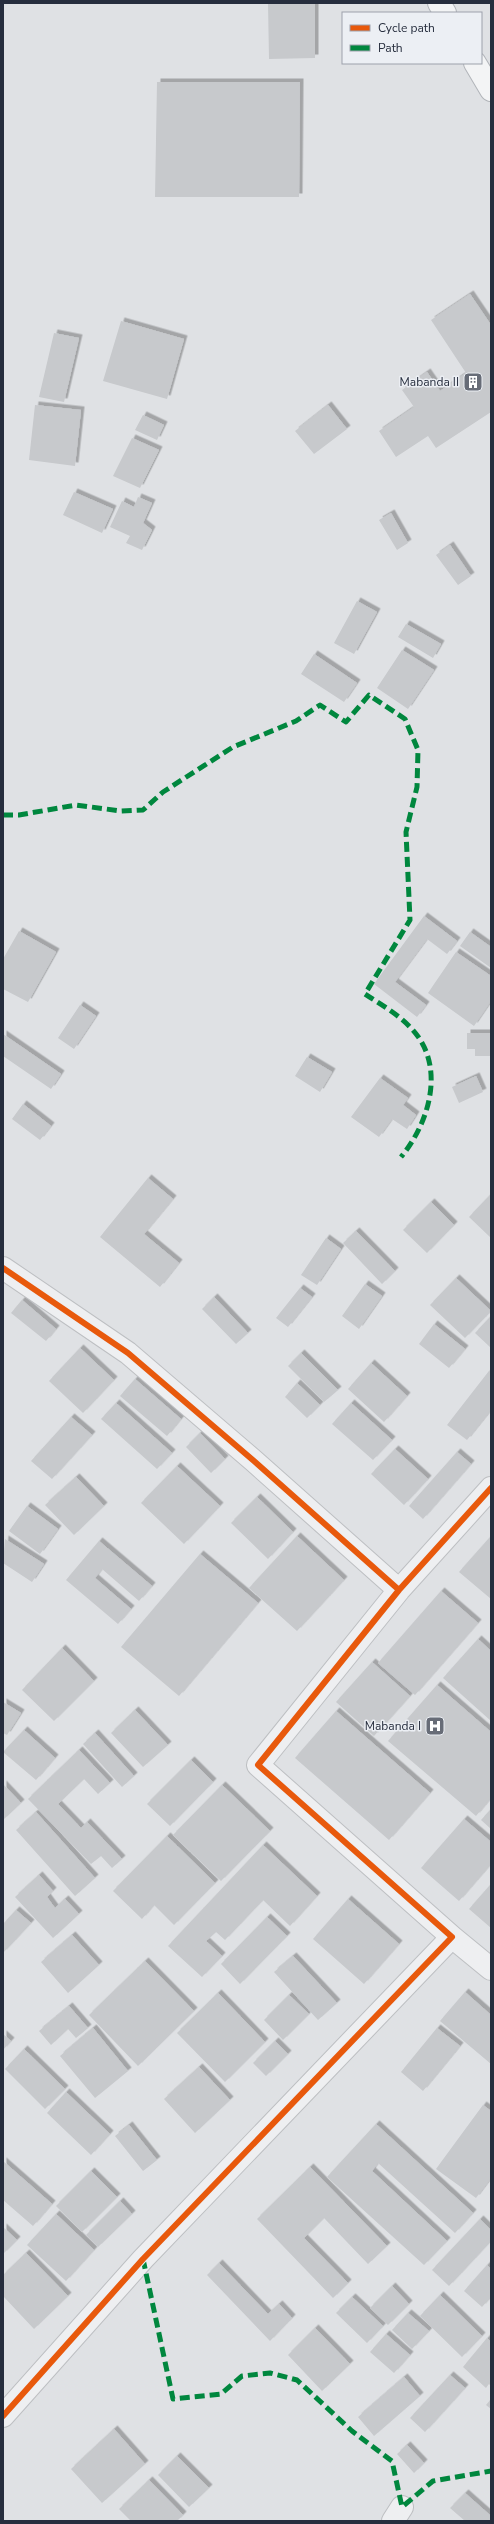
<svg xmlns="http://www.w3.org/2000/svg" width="494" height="2524" font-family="'Nunito Sans',sans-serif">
	<defs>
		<filter id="shadow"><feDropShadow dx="3.5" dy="-3.5" stdDeviation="0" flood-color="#0004"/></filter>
	</defs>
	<rect width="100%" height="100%" fill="#dfe1e4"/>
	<path fill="#c7c9cc" filter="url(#shadow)" d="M268,3H315V58L269,59Z
		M157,82H300L299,197H155Z
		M470,294L491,325V412L436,448L428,436L396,457L379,431L414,407L402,390L427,372L440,391L466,373L431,320Z
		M121,321L184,339L167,399L103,381Z
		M54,333L79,338L64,402L39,397Z
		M35,405L81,410L75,466L29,460Z
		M328,405L347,429L314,454L295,431Z
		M143,415L164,425L157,440L135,430Z
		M132,438L159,450L140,488L113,476Z
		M74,492L113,509L102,533L63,515Z
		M138,497L152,503L143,523L152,530L142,550L126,543L130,536L110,527L122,501L134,507Z
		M391,513L408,543L397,550L379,520Z
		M450,545L471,576L458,585L436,555Z
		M357,601L377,612L354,654L334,643Z
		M406,624L441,644L433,658L398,637Z
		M402,650L434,670L408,709L377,688Z
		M314,654L357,683L344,702L301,674Z
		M424,916L457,941L447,954L427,939L395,982L426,1005L417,1017L374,984Z
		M19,931L56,952L28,1002L3,989V959Z
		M470,932L491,947V968L460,946Z
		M456,952L491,976V1001L474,1026L428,993Z
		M80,1005L96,1016L74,1049L58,1038Z
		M467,1033H491V1056H475V1049H467Z
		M3,1034L61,1074L51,1089L3,1056Z
		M307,1057L332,1072L320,1092L295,1076Z
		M476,1076L483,1092L459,1103L452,1087Z
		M380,1078L408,1098L403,1105L416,1115L407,1129L392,1119L379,1137L351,1117Z
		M23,1104L51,1126L40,1140L12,1119Z
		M148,1178L173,1199L144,1234L179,1263L160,1287L100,1237Z
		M491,1194V1238L469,1217Z
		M431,1202L454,1225L427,1253L403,1230Z
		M356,1231L395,1271L382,1284L343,1243Z
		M326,1238L341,1249L317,1285L301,1275Z
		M456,1278L491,1311L465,1338L430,1305Z
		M365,1284L382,1296L359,1329L342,1316Z
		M300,1288L312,1297L288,1327L276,1318Z
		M214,1297L248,1333L236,1344L202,1309Z
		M22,1300L56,1329L46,1341L11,1313Z
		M491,1316V1348L475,1333Z
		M434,1324L465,1349L449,1368L419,1344Z
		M80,1348L114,1380L83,1413L49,1381Z
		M301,1353L338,1390L324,1402L288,1366Z
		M371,1363L407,1396L384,1422L348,1389Z
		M489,1371L491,1372V1410L467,1440L447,1425Z
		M135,1379L181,1419L167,1436L120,1396Z
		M297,1383L320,1405L307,1418L285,1397Z
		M116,1403L172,1453L157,1469L101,1419Z
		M351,1403L392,1440L373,1460L332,1424Z
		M71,1417L92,1435L52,1479L31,1461Z
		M200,1433L225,1459L211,1473L186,1447Z
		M395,1449L428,1479L404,1505L371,1474Z
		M457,1452L471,1464L423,1519L409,1506Z
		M177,1466L220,1506L184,1544L141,1503Z
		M76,1477L104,1506L74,1535L45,1505Z
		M257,1497L293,1532L268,1559L231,1523Z
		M27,1506L58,1529L40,1554L9,1531Z
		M297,1536L344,1580L297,1631L249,1588Z
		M491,1536V1599L459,1572Z
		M5,1539L44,1564L32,1582L3,1563Z
		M99,1541L152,1586L139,1601L102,1569L95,1578L131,1609L118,1624L66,1580Z
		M200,1554L258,1603L179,1696L121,1647Z
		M441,1591L478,1623L415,1695L378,1663Z
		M478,1639L491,1651V1721L443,1678Z
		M62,1648L94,1681L54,1721L22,1690Z
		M372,1662L410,1696L374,1736L336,1702Z
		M437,1685L491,1732V1798L476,1816L388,1741Z
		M3,1702L21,1713L7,1735L3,1733Z
		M135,1710L168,1745L143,1767L111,1733Z
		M336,1711L430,1793L389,1840L295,1758Z
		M24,1730L55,1758L36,1780L3,1752Z
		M95,1733L134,1776L122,1787L83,1744Z
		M79,1750L110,1783L98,1794L84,1779L58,1804L81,1828L87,1822L122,1859L112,1868L101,1856L91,1864L28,1799Z
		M191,1760L213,1782L170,1826L147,1804Z
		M3,1784L21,1803L3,1820Z
		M222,1785L270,1831L221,1881L173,1835Z
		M491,1809V1829L481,1820Z
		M36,1812L95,1878L75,1896L16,1830Z
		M464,1819L491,1842V1864L459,1901L421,1868Z
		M167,1836L215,1883L174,1925L154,1905L142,1919L113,1891Z
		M263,1845L317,1896L290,1926L263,1900L225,1940L216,1932L206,1941L222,1956L202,1977L168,1946Z
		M39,1875L53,1891L47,1897L55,1908L65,1899L79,1914L53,1938L15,1897Z
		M491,1884V1928L469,1909Z
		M348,1899L399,1944L364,1984L313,1939Z
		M16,1910L31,1923L3,1953V1924Z
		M267,1917L287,1936L240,1984L221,1964Z
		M72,1935L99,1965L68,1993L41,1962Z
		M293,1956L337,2003L318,2020L274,1972Z
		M145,1961L194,2011L138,2066L89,2015Z
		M465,1992L491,2015V2064L440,2021Z
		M218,1993L265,2042L225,2082L177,2033Z
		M289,1995L309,2014L283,2040L264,2020Z
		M69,2006L88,2028L76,2038L68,2029L51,2045L39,2031Z
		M93,2028L128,2071L95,2098L60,2056Z
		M437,2028L460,2046L423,2091L401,2072Z
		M3,2034L11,2041L3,2050Z
		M275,2041L288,2054L266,2076L253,2063Z
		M24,2049L65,2089L45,2109L5,2069Z
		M199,2067L230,2100L195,2133L164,2099Z
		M66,2092L110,2134L91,2155L47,2113Z
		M483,2105L491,2111V2178L476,2198L436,2169Z
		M376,2124L473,2213L455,2233L378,2163L372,2171L447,2241L424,2265L327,2177Z
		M129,2125L157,2160L143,2171L115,2136Z
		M3,2161L52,2204L33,2226L3,2200Z
		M310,2167L387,2246L368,2264L324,2218L304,2238L348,2283L333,2298L257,2219Z
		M91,2171L117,2197L82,2232L56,2206Z
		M120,2201L132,2214L98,2247L86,2235Z
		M56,2214L94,2250L66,2281L27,2245Z
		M480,2219L491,2230V2241L449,2286L432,2270Z
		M3,2227L17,2240L3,2254Z
		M26,2253L68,2296L34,2329L3,2296V2275Z
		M219,2263L268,2314L279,2304L292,2318L270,2341L207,2275Z
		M487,2265L491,2269V2297L482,2307L464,2291Z
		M392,2286L409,2304L388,2325L370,2308Z
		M440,2295L482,2336L462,2357L420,2316Z
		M352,2297L383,2326L367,2343L336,2313Z
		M408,2313L429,2331L412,2349L392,2330Z
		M315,2328L350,2364L322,2391L288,2355Z
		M386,2334L410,2355L394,2373L370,2352Z
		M487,2338L491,2342V2381L486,2388L463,2367Z
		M450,2375L465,2388L425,2432L410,2418Z
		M404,2377L420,2396L374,2436L358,2417Z
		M491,2399V2409L486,2405Z
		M114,2429L145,2464L102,2503L71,2469Z
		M407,2445L424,2463L414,2473L397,2454Z
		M177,2456L209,2488L189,2507L158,2475Z
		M149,2480L183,2515L177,2521H131L119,2509Z
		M465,2493L491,2516V2521H465L450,2508Z"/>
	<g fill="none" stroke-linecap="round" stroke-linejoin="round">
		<g stroke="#bdbfc2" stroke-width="24">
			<path id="minor" d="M3,1268L128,1353L254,1461L399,1590
				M452,1937L491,1969
				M3,2416L143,2259L452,1937L258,1765L399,1590L491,1488
				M393,2521L402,2507"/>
		</g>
		<g stroke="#b1b4b9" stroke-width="24">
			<path id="highway" d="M439,3L445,13
				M475,63L491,90"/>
		</g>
		<use href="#minor" stroke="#eeeff1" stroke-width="22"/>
		<use href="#highway" stroke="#f3f4f5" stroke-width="22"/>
		<path stroke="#00873e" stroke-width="5" stroke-dasharray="10 5" stroke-linecap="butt" d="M3,815H19L76,805L121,811L143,810L163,792L233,747L296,721L320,705L346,722L369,695L405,719L418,750L417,787L406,832L410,920L365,994C380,1004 398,1014 410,1027C447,1064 430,1122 401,1157
			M143,2259L173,2399L221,2394L242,2376L270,2373L297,2380L352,2431L392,2461L402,2507L433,2481L491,2471"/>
		<g stroke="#eceff4" stroke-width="8">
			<path id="cycleway" d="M3,1268L128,1353L254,1461L399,1590
				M3,2416L143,2259L452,1937L258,1765L399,1590L491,1488"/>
		</g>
		<use href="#cycleway" stroke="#e8590c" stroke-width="6"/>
	</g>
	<defs>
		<g id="building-square" transform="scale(1)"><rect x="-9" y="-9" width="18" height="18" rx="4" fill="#676c77" stroke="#eceff4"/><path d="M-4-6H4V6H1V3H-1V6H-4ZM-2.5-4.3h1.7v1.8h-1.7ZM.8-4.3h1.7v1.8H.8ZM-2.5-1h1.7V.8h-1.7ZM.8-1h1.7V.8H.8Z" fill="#fff"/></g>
		<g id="hospital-square" transform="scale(1)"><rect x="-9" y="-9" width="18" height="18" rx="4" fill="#676c77" stroke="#eceff4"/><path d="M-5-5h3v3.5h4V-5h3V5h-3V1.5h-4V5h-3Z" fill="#fff"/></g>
	</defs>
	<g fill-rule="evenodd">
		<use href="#building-square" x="473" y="382"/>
		<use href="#hospital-square" x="435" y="1726"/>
	</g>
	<g text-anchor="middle" stroke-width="3" stroke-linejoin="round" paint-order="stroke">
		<g font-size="12" fill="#262d3d" stroke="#eceff4" text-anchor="end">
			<text x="459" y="386">Mabanda II</text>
			<text x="421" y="1730">Mabanda I</text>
		</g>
	</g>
	<rect width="494" height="2524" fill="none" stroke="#262d3d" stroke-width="8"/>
	<rect x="342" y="12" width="140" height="52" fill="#eceff4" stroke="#9da1ab"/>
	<rect x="350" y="25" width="20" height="6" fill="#e8590c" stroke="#9da1ab"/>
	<text x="378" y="32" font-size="12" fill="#262d3d">Cycle path</text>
	<rect x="350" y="45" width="20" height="6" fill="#00873e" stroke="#9da1ab"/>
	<text x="378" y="52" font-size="12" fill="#262d3d">Path</text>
</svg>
